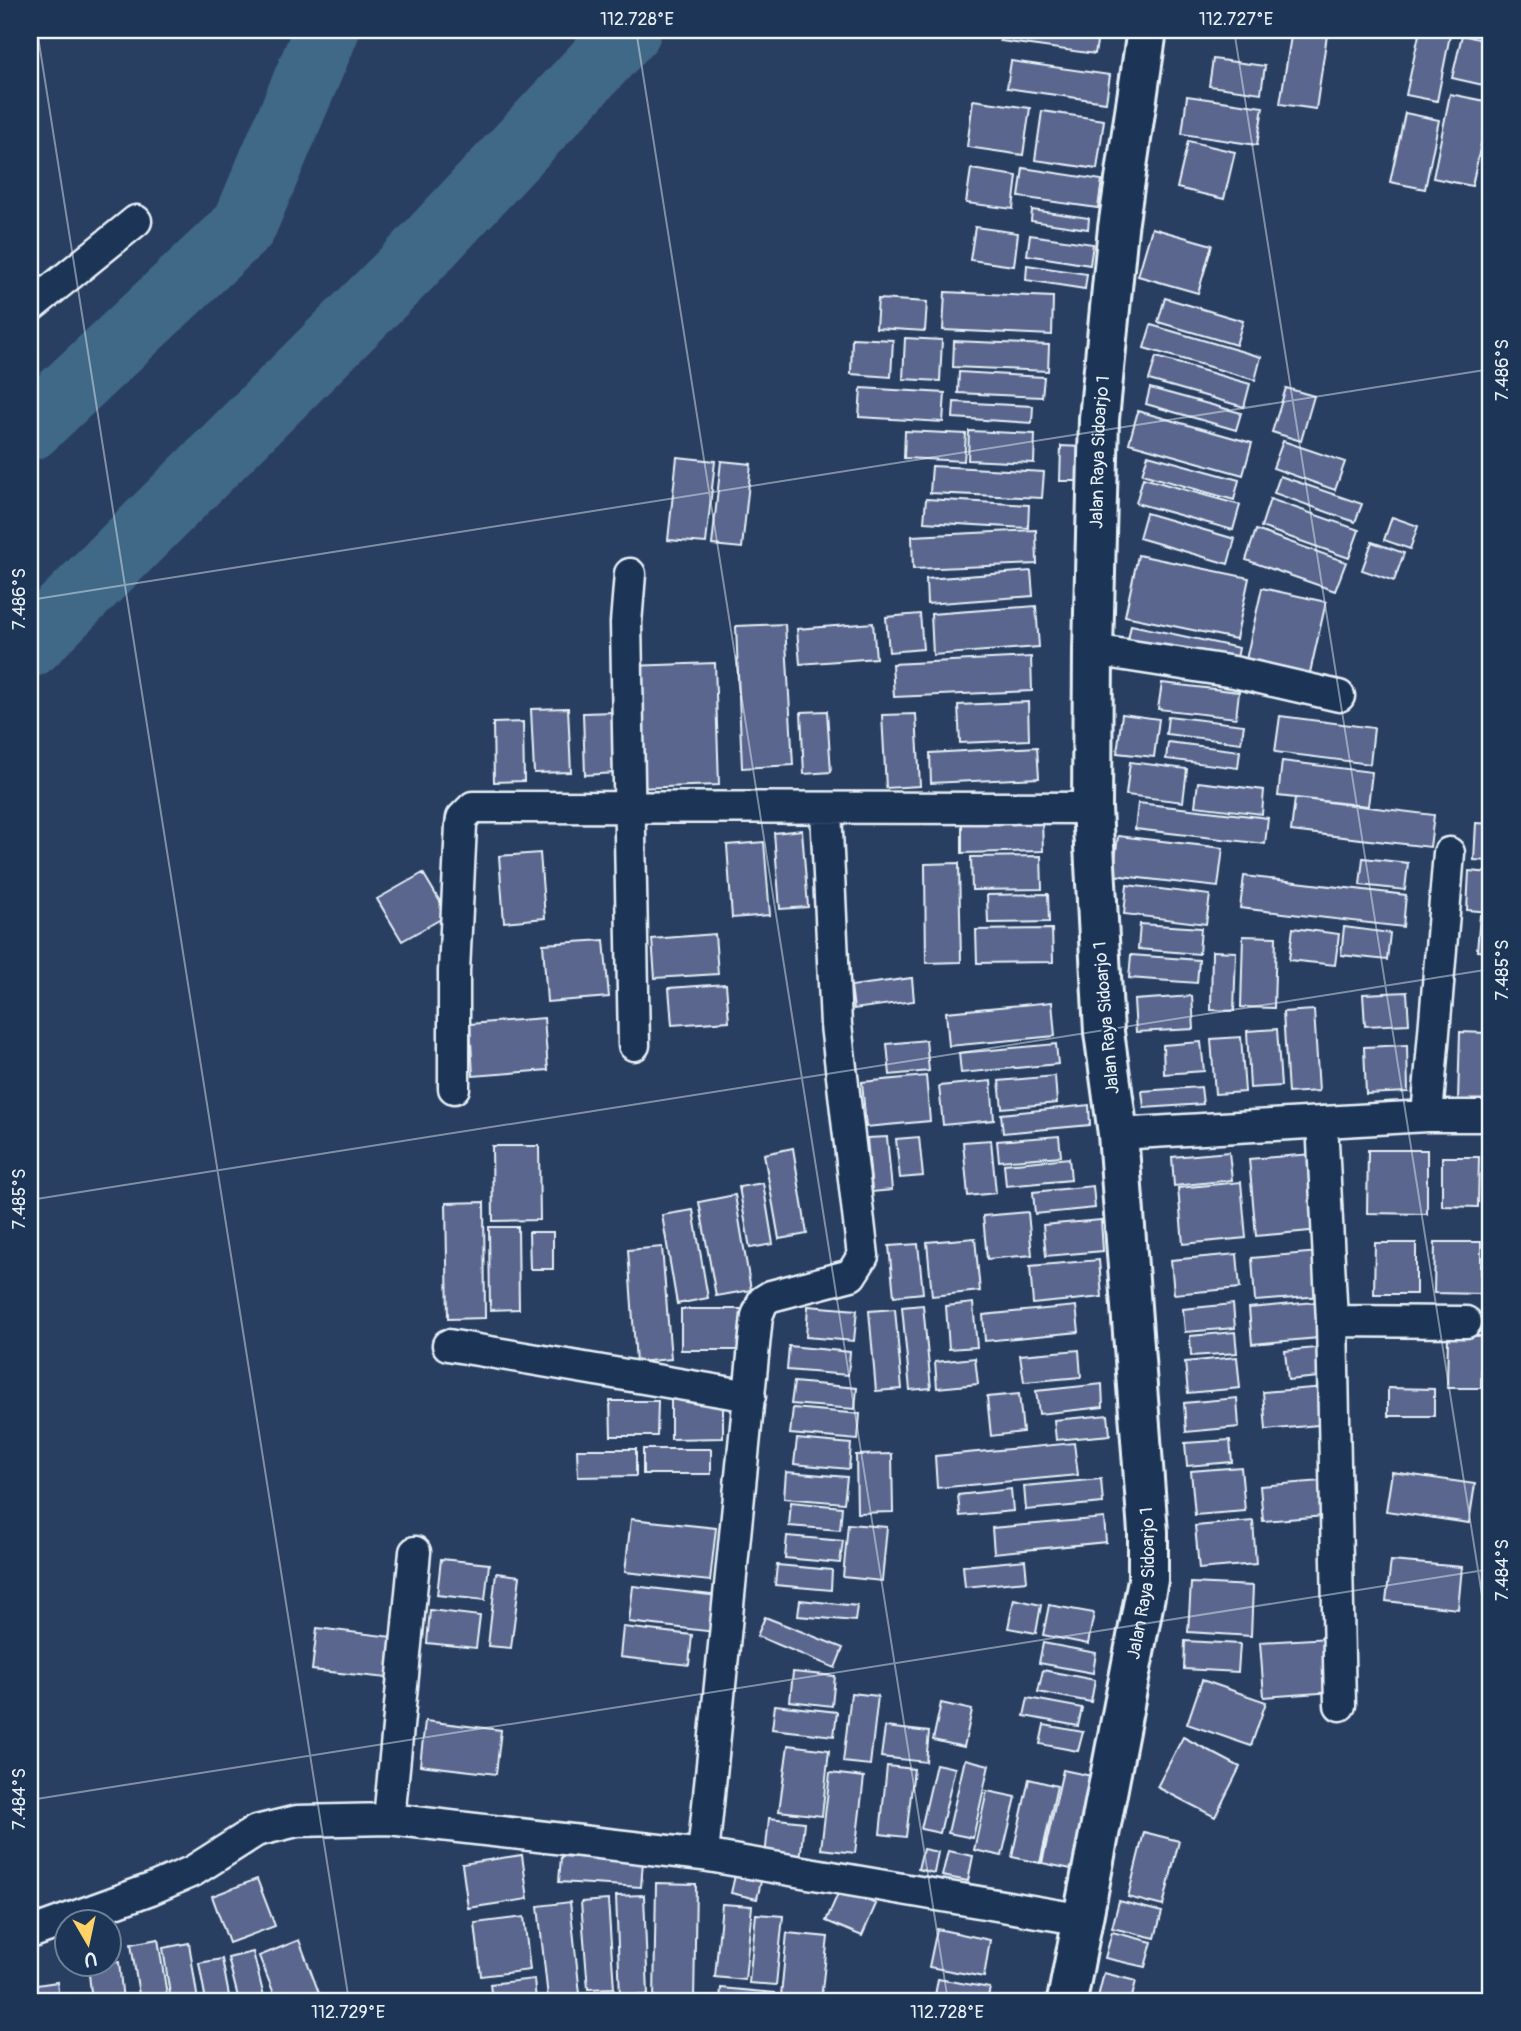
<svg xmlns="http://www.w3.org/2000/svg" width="1521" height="2031" font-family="Pangolin,sans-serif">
	<rect width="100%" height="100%" fill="#293f62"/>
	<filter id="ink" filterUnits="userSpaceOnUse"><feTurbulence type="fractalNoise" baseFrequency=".0143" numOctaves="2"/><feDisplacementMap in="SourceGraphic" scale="14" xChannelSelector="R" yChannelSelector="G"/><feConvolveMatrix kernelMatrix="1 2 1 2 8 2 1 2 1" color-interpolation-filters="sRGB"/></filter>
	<g filter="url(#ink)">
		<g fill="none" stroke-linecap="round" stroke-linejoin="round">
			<path stroke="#406787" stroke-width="65" d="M30,428L244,226L327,30
				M30,645L409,266L629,30"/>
		</g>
		<path fill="#5a668e" stroke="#e8f1f8" stroke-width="2" d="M1001,30H1099L1095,54L1000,41Z
			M1292,30L1327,35L1316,109L1280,104Z
			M1420,30H1451L1437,101L1406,95Z
			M1462,35L1491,42L1483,85L1452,78Z
			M1213,59L1265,66L1261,93L1209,86Z
			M1011,61L1110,75L1106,102L1007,88Z
			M1450,94L1490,102L1472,186L1433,178Z
			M1187,96L1263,107L1257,145L1182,134Z
			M973,100L1030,108L1023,155L967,147Z
			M1042,111L1104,120L1097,169L1035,160Z
			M1405,113L1439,120L1425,189L1390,182Z
			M1188,141L1235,152L1224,199L1177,188Z
			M1023,168L1102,180L1098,208L1019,197Z
			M971,169L1017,176L1013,209L966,203Z
			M1032,210L1089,218L1088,229L1031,221Z
			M975,227L1018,233L1014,266L970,260Z
			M1152,228L1212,245L1198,293L1138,276Z
			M1030,235L1093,244L1090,265L1027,255Z
			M1027,265L1087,274L1085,289L1026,280Z
			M945,292L1053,297L1052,335L943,330Z
			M1165,298L1243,321L1236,345L1158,322Z
			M878,299L927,302L925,331L876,328Z
			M1151,325L1261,357L1255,380L1144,348Z
			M852,338L893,340L891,377L851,374Z
			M905,338L942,340L940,381L903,379Z
			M954,341L1049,345L1048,371L953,367Z
			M1156,357L1250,384L1244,407L1149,380Z
			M959,372L1044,377L1042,397L958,393Z
			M861,388L945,393L943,422L859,417Z
			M1150,388L1241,413L1236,430L1146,404Z
			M1286,388L1314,396L1301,441L1272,432Z
			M954,402L1033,406L1032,423L953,418Z
			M1138,411L1252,443L1243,475L1129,443Z
			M905,431L966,434L964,461L904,458Z
			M969,431L1035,434L1034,463L968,460Z
			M1283,441L1345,462L1335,490L1273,468Z
			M1061,446L1083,447L1081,481H1060Z
			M1148,455L1239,480L1234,500L1142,474Z
			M677,457L715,461L706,543L668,540Z
			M721,461L751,464L742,548L712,545Z
			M932,466L1044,472L1042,498L930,493Z
			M1280,476L1362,504L1355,522L1274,493Z
			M1143,478L1240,505L1233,530L1136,503Z
			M926,499L1029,505L1028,528L924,522Z
			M1270,499L1359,530L1349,558L1261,527Z
			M1146,513L1235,539L1228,564L1139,538Z
			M1392,517L1418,526L1410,549L1384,540Z
			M1036,530L1037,564L913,569L912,536Z
			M1256,530L1346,562L1335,591L1246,560Z
			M1372,542L1404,553L1394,581L1362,570Z
			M1138,555L1249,578L1236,639L1125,616Z
			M1031,571L1033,596L927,604L926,579Z
			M1262,588L1326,602L1309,677L1245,664Z
			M1036,606L1039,647L933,655L931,614Z
			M920,614L923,649L889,652L886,617Z
			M873,623L876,658L800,664L797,629Z
			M785,624L793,765L742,768L736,626Z
			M1131,625L1239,648L1235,668L1127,645Z
			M1031,657L1032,691L894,697L892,664Z
			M715,663L719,785L635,788L630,666Z
			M1162,683L1239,692L1236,718L1158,709Z
			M1028,702L1029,740L960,743L958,705Z
			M568,708L571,772L534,773L531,709Z
			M827,711L831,772L804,774L801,712Z
			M613,712L616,773L585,775L583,713Z
			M916,714L920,786L886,788L882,715Z
			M1122,714L1159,719L1154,757L1117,753Z
			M1168,716L1244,725L1241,743L1166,734Z
			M1280,716L1374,728L1370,764L1275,752Z
			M523,722L524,781L494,782L493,723Z
			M1168,742L1240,751L1238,768L1166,759Z
			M1037,747L1039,778L931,783L930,753Z
			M1282,761L1372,772L1368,806L1278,796Z
			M1130,762L1187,769L1183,802L1126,795Z
			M1198,782L1264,790L1262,814L1195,806Z
			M1295,798L1434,815L1430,847L1291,831Z
			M1138,803L1268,818L1265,844L1135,829Z
			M1042,820L1043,851L962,853V822Z
			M1476,823L1491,824V861L1474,860Z
			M802,830L808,907L780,909L774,833Z
			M1118,836L1223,848L1218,887L1113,875Z
			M764,842L770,915L732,918L727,845Z
			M540,853L545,918L504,922L499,856Z
			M1041,856L1042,889L972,890L971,857Z
			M1363,858L1408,863L1405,890L1360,885Z
			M959,863L961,962L926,963L925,864Z
			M1469,871L1491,873V912L1467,910Z
			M423,873L448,915L402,941L377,899Z
			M1244,876L1406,895L1403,927L1240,908Z
			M1127,885L1210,895L1206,924L1124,914Z
			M1048,894L1049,922L988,923L987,895Z
			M1480,915L1491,916V952L1477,951Z
			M1140,924L1201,928L1199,954L1138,949Z
			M1344,927L1390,933L1387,960L1341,955Z
			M1293,928L1339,934L1335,965L1289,960Z
			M1052,929L1053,962L977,963L976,930Z
			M715,934L718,974L655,978L652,939Z
			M1243,936L1276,937L1274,1008L1241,1007Z
			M604,940L609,997L547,1002L543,944Z
			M1212,951L1236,952L1234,1011L1211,1010Z
			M1131,955L1199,960L1197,983L1129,978Z
			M912,978L914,1001L854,1009L851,986Z
			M726,984L729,1021L672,1025L669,988Z
			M1407,992L1409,1024L1365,1026L1363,994Z
			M1192,996L1194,1029L1136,1032L1134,1000Z
			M1052,1002L1055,1036L949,1046L946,1012Z
			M1314,1010L1319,1091L1288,1093L1283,1012Z
			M544,1018L548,1070L473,1076L470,1024Z
			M1277,1029L1281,1086L1250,1088L1247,1031Z
			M1460,1032L1486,1033L1484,1101L1458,1100Z
			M1241,1037L1245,1092L1215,1094L1211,1039Z
			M926,1040L929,1071L890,1075L887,1044Z
			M1201,1042L1204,1071L1164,1074L1163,1045Z
			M1056,1044L1058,1064L961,1073L959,1053Z
			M1407,1045L1408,1092L1366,1094L1364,1047Z
			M926,1076L930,1121L866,1127L862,1082Z
			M1055,1076L1057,1103L1002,1108L999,1081Z
			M991,1081L994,1120L943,1125L939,1086Z
			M1201,1087L1203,1104L1144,1108L1142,1091Z
			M1089,1105L1090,1125L1003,1133L1001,1114Z
			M1059,1136L1061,1156L999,1161L997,1141Z
			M887,1137L892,1190L872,1192L867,1138Z
			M919,1137L923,1176L900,1178L896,1139Z
			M991,1140L996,1193L968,1196L963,1142Z
			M492,1146H539L540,1220L493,1221Z
			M793,1148L807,1234L779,1239L764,1154Z
			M1368,1150H1427V1214L1367,1213Z
			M1229,1152L1232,1180L1174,1186L1172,1157Z
			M1313,1154L1320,1230L1256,1236L1249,1159Z
			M1442,1157H1479L1478,1207L1442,1206Z
			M1069,1158L1071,1180L1006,1186L1004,1164Z
			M1241,1182L1246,1238L1183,1244L1178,1188Z
			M763,1183L773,1244L750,1248L739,1187Z
			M1093,1186L1095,1208L1035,1214L1033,1192Z
			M735,1195L751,1290L716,1296L699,1202Z
			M484,1202L485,1318L448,1319L446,1203Z
			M693,1210L708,1298L677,1304L662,1215Z
			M1028,1212L1032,1255L987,1259L983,1216Z
			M1101,1220L1103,1251L1046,1256L1043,1225Z
			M489,1227H518L519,1309L490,1310Z
			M529,1232H553V1269H530Z
			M975,1238L980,1291L932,1296L927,1242Z
			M1435,1242H1481V1294L1434,1293Z
			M1375,1243H1416V1294H1374Z
			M918,1244L923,1293L894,1296L889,1246Z
			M662,1247L671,1359L636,1362L628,1250Z
			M1319,1252L1322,1296L1255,1301L1252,1258Z
			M1237,1254L1240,1288L1174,1294L1171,1260Z
			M1099,1260L1102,1297L1033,1304L1030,1266Z
			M1327,1301L1330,1337L1252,1344L1249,1308Z
			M973,1303L977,1347L949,1349L946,1306Z
			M1233,1304L1235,1328L1185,1332L1183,1309Z
			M923,1305L931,1388L910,1390L902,1307Z
			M808,1306L857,1310L854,1341L806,1337Z
			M1076,1306L1079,1332L985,1341L983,1315Z
			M681,1309H744V1350H681Z
			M895,1309L902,1389L876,1391L869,1311Z
			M1235,1332L1237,1353L1191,1356L1190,1336Z
			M1448,1335L1482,1336L1481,1388H1447Z
			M789,1346L850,1352L848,1375L787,1370Z
			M1326,1347L1329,1376L1288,1380L1285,1351Z
			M1079,1350L1081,1377L1024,1382L1020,1355Z
			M1237,1357L1240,1388L1188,1393L1185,1362Z
			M975,1358L978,1384L937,1388L935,1362Z
			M794,1382L857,1388L855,1409L791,1404Z
			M1102,1384L1103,1407L1039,1414L1036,1391Z
			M1325,1387L1328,1424L1266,1430L1263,1392Z
			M1388,1388L1434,1389V1416H1388Z
			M1019,1394L1023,1432L991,1436L987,1397Z
			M671,1397H723V1438L671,1439Z
			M1237,1398L1239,1427L1186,1432L1184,1403Z
			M610,1401H658L657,1436H611Z
			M793,1408L860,1414L858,1440L790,1434Z
			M1108,1415L1110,1435L1056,1440L1054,1420Z
			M797,1439L851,1444L849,1469L794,1464Z
			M1230,1440L1232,1462L1187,1466L1185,1443Z
			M1074,1443L1078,1475L937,1488L935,1456Z
			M577,1449H636V1476L578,1477Z
			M643,1449H711V1474H643Z
			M892,1454L893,1512L857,1513L856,1455Z
			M1241,1467L1245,1511L1195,1515L1191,1471Z
			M786,1472L847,1477L844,1503L784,1498Z
			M1392,1472L1475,1484L1469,1523L1386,1511Z
			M1101,1479L1103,1503L1026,1510L1024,1486Z
			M1322,1481L1325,1516L1263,1521L1260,1486Z
			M1011,1489L1013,1511L960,1516L958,1495Z
			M791,1502L842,1507L840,1530L789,1526Z
			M1104,1518L1106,1542L994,1553L992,1528Z
			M631,1519L716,1528L710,1581L625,1572Z
			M1253,1521L1256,1564L1199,1569L1195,1526Z
			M848,1524L887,1527L882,1581L843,1577Z
			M787,1536L843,1541L840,1563L785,1558Z
			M441,1559L489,1564L485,1600L437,1595Z
			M1025,1560L1027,1581L965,1587L963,1566Z
			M1391,1561L1462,1567L1458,1609L1386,1601Z
			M777,1565L832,1570L831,1590L775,1585Z
			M496,1573L520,1576L511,1648L488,1646Z
			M1191,1583L1253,1586L1251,1636L1188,1632Z
			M633,1586L719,1596L715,1632L629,1622Z
			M1014,1599L1041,1605L1036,1633L1008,1628Z
			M800,1600L857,1606L855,1621L798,1616Z
			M1049,1605L1094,1613L1088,1644L1043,1635Z
			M430,1610L480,1616L476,1648L427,1643Z
			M765,1617L843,1648L835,1668L757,1636Z
			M623,1627L692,1635L689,1665L620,1657Z
			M317,1628L401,1638L396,1679L312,1670Z
			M1329,1638L1333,1692L1264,1697L1260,1642Z
			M1185,1641L1240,1644L1238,1672L1184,1669Z
			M1043,1643L1096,1653L1093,1673L1039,1663Z
			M1043,1670L1095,1680L1091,1702L1038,1692Z
			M793,1672L835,1676L832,1706L790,1701Z
			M1202,1680L1266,1702L1251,1746L1187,1724Z
			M851,1693L878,1696L870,1765L843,1762Z
			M1028,1698L1082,1708L1078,1726L1024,1716Z
			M941,1703L972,1710L964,1747L933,1740Z
			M775,1705L837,1712L834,1736L772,1729Z
			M425,1721L501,1730L496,1774L420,1765Z
			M1044,1725L1083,1732L1078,1751L1040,1744Z
			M885,1727L929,1732L926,1762L881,1757Z
			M1183,1737L1240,1767L1215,1817L1157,1787Z
			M788,1745L829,1750L822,1816L779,1811Z
			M965,1759L989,1765L973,1838L948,1833Z
			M936,1764L955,1768L940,1833L921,1829Z
			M887,1766L914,1769L906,1837L880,1834Z
			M1063,1770L1101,1778L1081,1871L1042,1863Z
			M830,1773L864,1777L855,1853L821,1849Z
			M1029,1779L1057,1786L1040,1863L1012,1857Z
			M987,1791L1016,1797L1002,1856L974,1850Z
			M769,1818L804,1822L800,1861L765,1857Z
			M1144,1832L1179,1841L1163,1906L1128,1897Z
			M923,1849L938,1852L934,1873L918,1869Z
			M948,1851L973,1856L968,1881L942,1876Z
			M522,1855L528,1899L468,1908L462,1864Z
			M561,1856L643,1861L641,1887L559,1882Z
			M736,1871L762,1877L757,1899L731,1893Z
			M257,1879L275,1926L229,1943L212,1896Z
			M656,1883L696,1884L694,2001H654Z
			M840,1889L876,1904L862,1936L826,1921Z
			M644,1895L648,1995L620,1996L616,1896Z
			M608,1900L614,1988L588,1989L581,1902Z
			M1119,1901L1162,1912L1155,1938L1112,1928Z
			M570,1902L580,1994L548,1998L538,1906Z
			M722,1904L752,1906L745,1980L715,1977Z
			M756,1914L783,1916L776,1985L749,1983Z
			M524,1917L530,1970L481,1976L475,1923Z
			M937,1929L990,1940L984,1977L929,1967Z
			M1112,1932L1152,1942L1145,1967L1105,1958Z
			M787,1933L828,1937L821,1999L781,1996Z
			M158,1939L168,2001H140L131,1944Z
			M299,1940L322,2001H277L259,1956Z
			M189,1943L198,2001H171L163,1948Z
			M253,1952L265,2001H239L228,1958Z
			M222,1959L230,2001H206L199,1963Z
			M119,1962L123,2001H92L88,1965Z
			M1104,1973L1136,1981L1131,2001H1097Z
			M534,1979L536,2001H492L490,1984Z
			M938,1979L990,1988L987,2001H934Z
			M57,1982L59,2001H30V1986Z
			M721,1988L775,1993V2001H720Z"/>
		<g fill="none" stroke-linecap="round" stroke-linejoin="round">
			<g stroke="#e8f1f8" stroke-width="35">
				<path id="street" d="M30,307L136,221
					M630,574L626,623L634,1045
					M1093,650L1234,672L1339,696
					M454,1088V971L461,825L462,818L473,807L1092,808
					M1427,1116L1449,853
					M1322,1122L1332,1321L1340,1705
					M1118,1134L1427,1116H1491
					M1332,1321L1466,1322
					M448,1345L750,1396
					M389,1819L415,1552
					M703,1855L757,1316L763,1301L771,1296L851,1275L863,1256L836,1025L826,810
					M30,1933L151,1889L193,1871L256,1831L297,1821L389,1819L703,1855L1084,1920"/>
			</g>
			<g stroke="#e8f1f8" stroke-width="44">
				<g id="secondary">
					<path id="s1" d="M1067,2001L1148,1580V1532L1118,1134L1104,1032L1092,808L1093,650L1099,419L1118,228L1147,30"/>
				</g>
			</g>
			<use href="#street" stroke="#1d3557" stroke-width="30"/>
			<use href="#secondary" stroke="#1d3557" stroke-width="38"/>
		</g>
	</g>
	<path fill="none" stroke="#e8f1f8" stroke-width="2" stroke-opacity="0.45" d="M37,30L349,2001M636,30L948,2001M1234,30L1491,1652M30,600L1491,369M30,1200L1491,969M30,1800L1491,1569"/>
	<g text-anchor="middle" stroke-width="5" stroke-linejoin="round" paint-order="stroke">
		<g font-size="18" fill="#e8f1f8" stroke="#1d3557">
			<text dy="6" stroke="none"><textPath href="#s1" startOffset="1559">Jalan Raya Sidoarjo 1</textPath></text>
			<text transform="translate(1106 1018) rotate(-95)" y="6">Jalan Raya Sidoarjo 1</text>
			<text dy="6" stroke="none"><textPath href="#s1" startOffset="425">Jalan Raya Sidoarjo 1</textPath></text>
		</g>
	</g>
	<rect width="1521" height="2031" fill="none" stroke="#1d3557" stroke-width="77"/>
	<g transform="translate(88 1943) rotate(171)"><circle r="33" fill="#1d3557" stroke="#6e8097" stroke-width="2"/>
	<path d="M0-5L12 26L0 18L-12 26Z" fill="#ffd166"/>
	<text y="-10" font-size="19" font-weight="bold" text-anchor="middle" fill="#e8f1f8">U</text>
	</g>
	<rect x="38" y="38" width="1444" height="1955" fill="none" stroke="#e8f1f8" stroke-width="2.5"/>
	<g font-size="18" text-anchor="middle" fill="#e8f1f8">
		<text x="637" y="25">112.728°E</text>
		<text x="1236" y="25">112.727°E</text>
		<text transform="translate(1502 370) rotate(-90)" y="6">7.486°S</text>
		<text transform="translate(19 599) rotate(-90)" y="6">7.486°S</text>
		<text transform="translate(1502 970) rotate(-90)" y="6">7.485°S</text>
		<text transform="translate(19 1199) rotate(-90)" y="6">7.485°S</text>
		<text transform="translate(1502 1570) rotate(-90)" y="6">7.484°S</text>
		<text transform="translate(19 1799) rotate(-90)" y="6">7.484°S</text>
		<text x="348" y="2018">112.729°E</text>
		<text x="947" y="2018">112.728°E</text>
	</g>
</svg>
